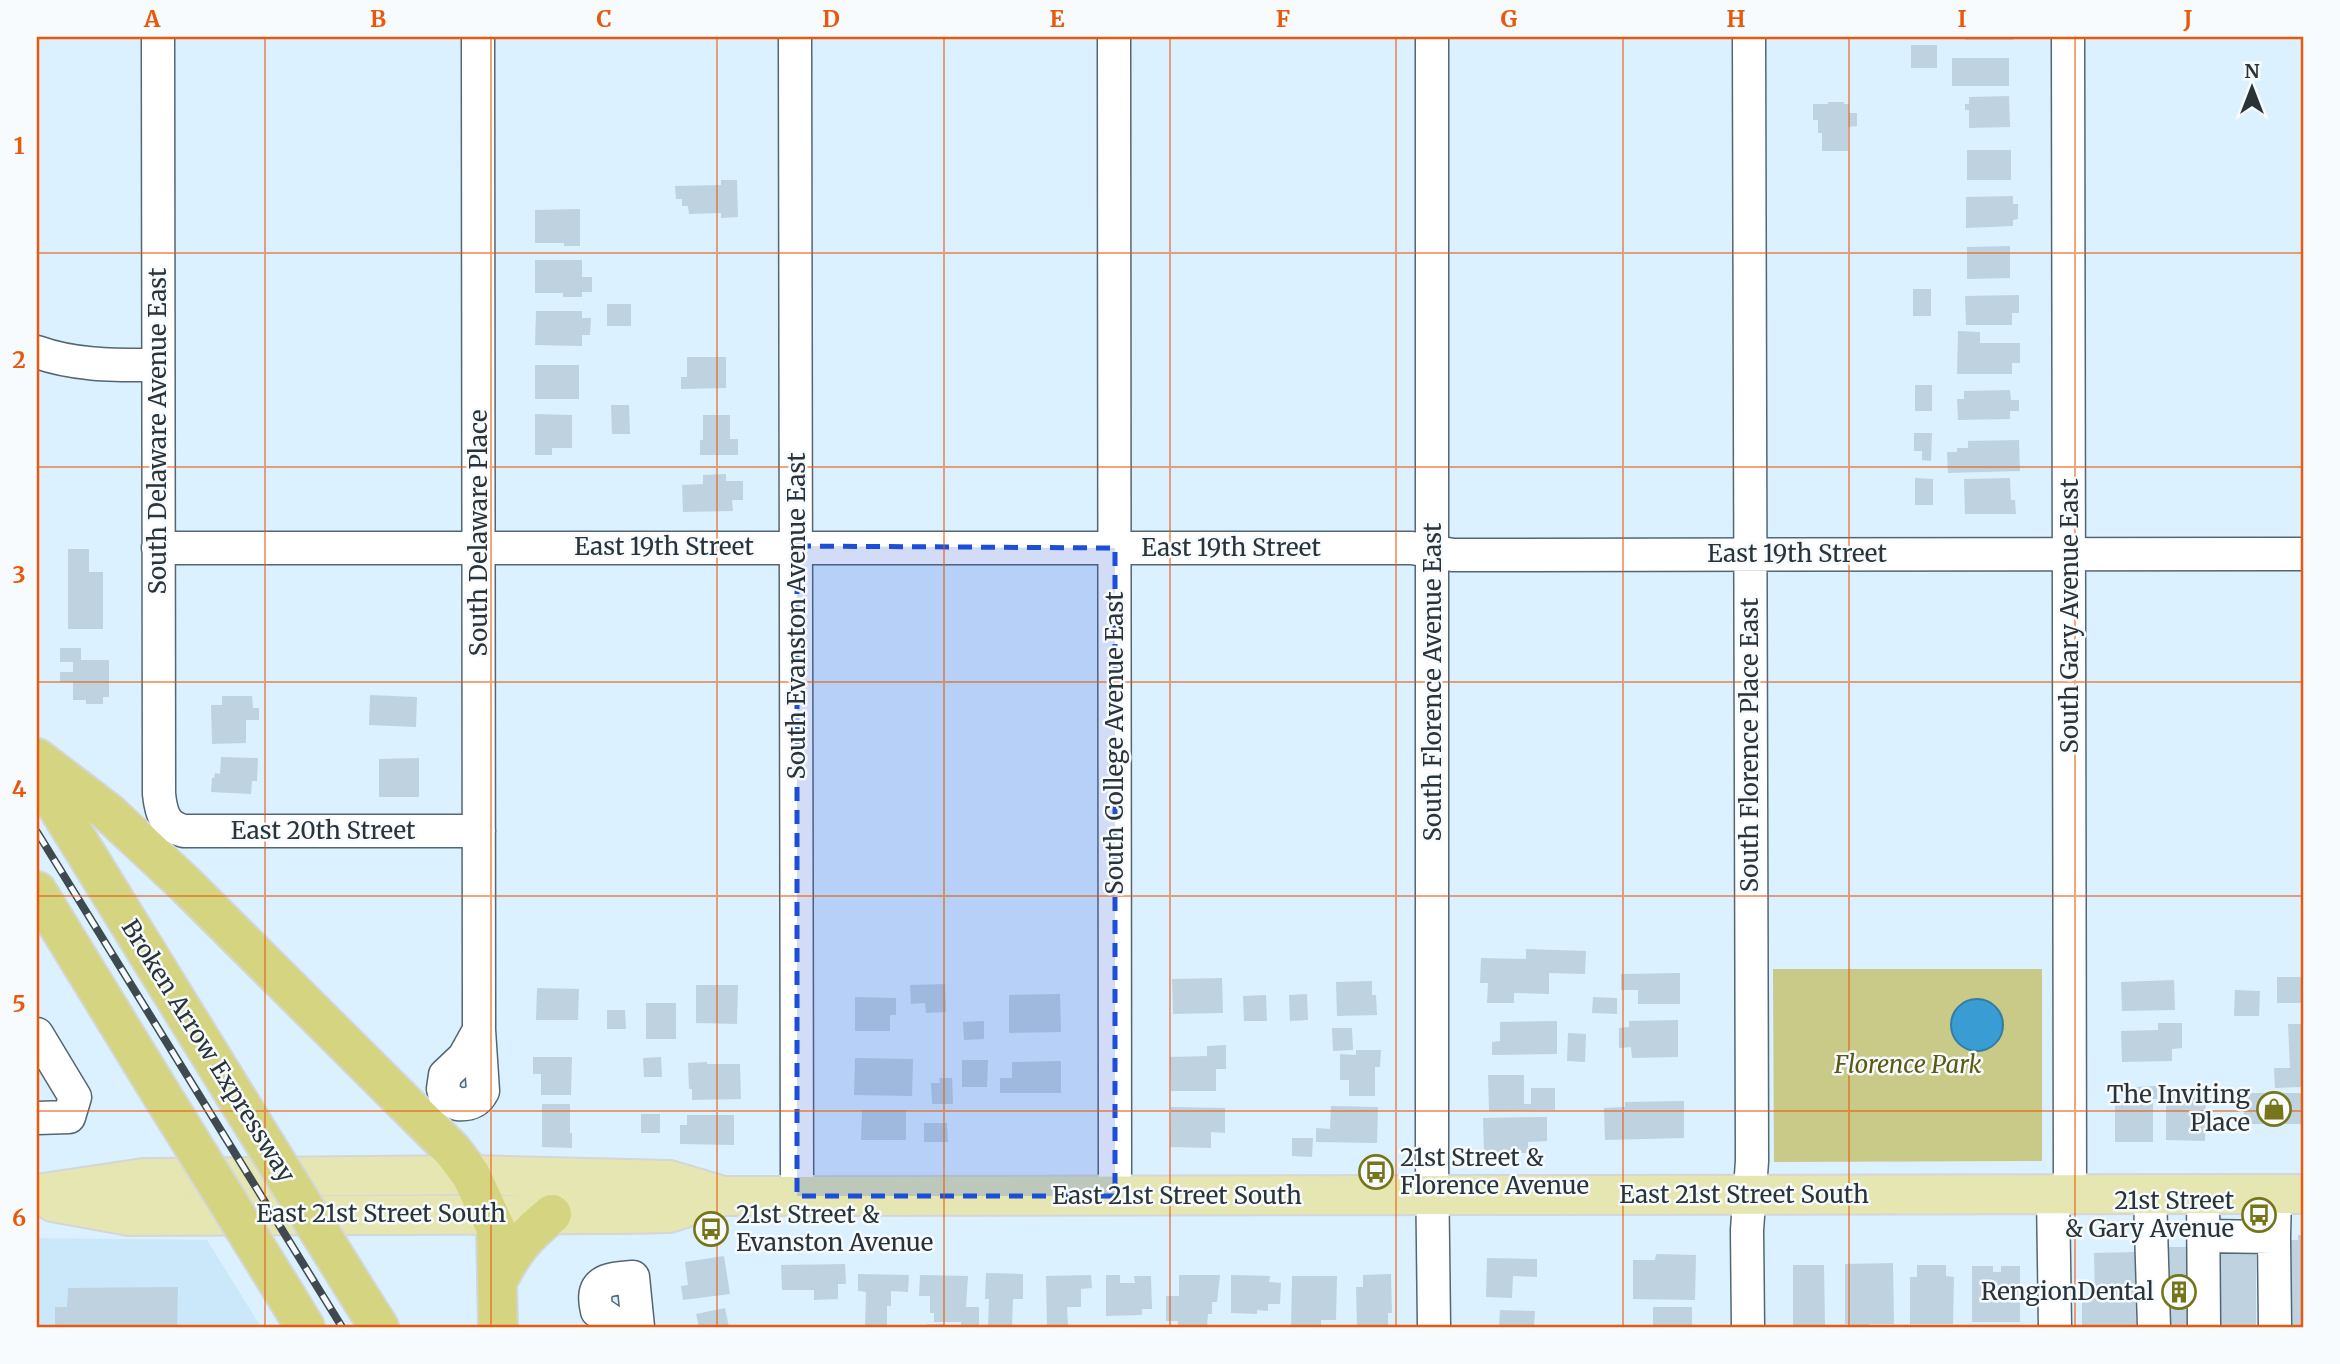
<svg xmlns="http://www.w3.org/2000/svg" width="2340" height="1364" font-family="Merriweather,serif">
	<rect width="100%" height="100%" fill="#dcf1ff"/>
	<path fill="#cbe7fa" d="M37,1238L207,1240L261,1327H37Z"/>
	<path fill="#c9c988" d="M1773,969H2042V1161L1774,1162Z"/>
	<path fill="#399cd2" stroke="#347ca4" stroke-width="2" d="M1951 1025a26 26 0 1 1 52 0a26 26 0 1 1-52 0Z"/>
	<path fill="#bed2e0" d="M1965,37H2013V40H1965Z
		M1911,45H1937V68H1911Z
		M1952,58H2009V86H1952Z
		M2009,96L2010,127L1969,128V110H1965V104H1969V97Z
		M1828,102H1844V104H1849V113H1857V126L1848,127V151H1822V133H1818V120H1813V104H1828Z
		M1967,150H2011V180H1967Z
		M721,180H737L738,217L721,218V213L689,214L688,206H682V199H676L675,186L721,185Z
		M2013,196V204H2018V219L2013,220V226L1966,228V197Z
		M580,209V246H564V243H535V210Z
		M2010,246V278L1967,279V247Z
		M535,260H582V277H592V292H582V297H563V293H535Z
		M1913,289H1931V316H1913Z
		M2019,295V313H2012V325H1966L1965,296Z
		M607,304H631V326H607Z
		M536,311H582V318H591L590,335H582V346L535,345Z
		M1958,331L1980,332V343H2020V363H2012V374H1957Z
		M687,357H726V388L681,389V377H687Z
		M535,365H579V399H535Z
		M1915,385H1932V411H1915Z
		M2010,390L2011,400H2019V411H2010V419L1958,420L1957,399H1964V391Z
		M611,405H629L630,434H612Z
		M535,414L572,415V448H552V455H535Z
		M703,415H730V439H738V455H700V440H703Z
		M1914,433H1932L1931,461L1922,460V451H1914Z
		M2019,440L2020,471L1948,473L1947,452H1957V448H1968V441Z
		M726,474V481H743V500H732L733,511L683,512L682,485L703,484V475Z
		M1915,478L1933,479V505H1915Z
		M2010,478L2011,500H2015L2016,514H1965L1964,479Z
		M68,549H89V572H103V629H68Z
		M60,648H81V660H109V697H103V704H86V700H73V682H60V672H73V662H60Z
		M370,695L417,697L416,727L369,725Z
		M222,696H252L253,708H259V720H246V743L212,744L211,705H222Z
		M221,757L258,758L257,781H252L251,794L211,792L212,778H214L215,773L220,774Z
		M419,758V797H379V759Z
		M1526,949L1586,951L1585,974L1549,973V994L1514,993V1003H1487L1488,983H1480L1481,958L1526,959Z
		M1680,973V1004H1638V990H1621V974Z
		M2277,977H2303V1003H2277Z
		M1222,978L1223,1013L1173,1014L1172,979Z
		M2174,980L2175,1010L2122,1011L2121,982Z
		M1372,981V995H1376L1377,1015L1337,1016L1336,982Z
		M945,984L946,1012L926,1013L925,1003L911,1004L910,985Z
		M696,985H738L737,1024L696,1023Z
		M537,988L579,989L578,1020H536Z
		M2235,990L2260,991L2259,1016H2234Z
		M1060,994L1061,1032L1009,1033V995Z
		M1307,994L1308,1020L1290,1021L1289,995Z
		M1266,995L1267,1021H1244L1243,996Z
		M855,997L896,998V1015H890V1031H855Z
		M1593,997L1617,998V1014L1592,1013Z
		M646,1003H676V1039H646Z
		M607,1010H625L626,1029H607Z
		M1678,1020V1057L1632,1058L1631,1047L1619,1048V1028L1629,1027V1021Z
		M984,1021V1039L964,1040L963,1022Z
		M1557,1021V1054L1492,1055V1042L1500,1041V1022Z
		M2158,1023H2182V1048L2172,1049V1061L2122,1062L2121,1031L2158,1030Z
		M2288,1024H2303V1087L2275,1088L2274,1068H2290Z
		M1332,1028H1352L1353,1050L1333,1051Z
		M1568,1033L1586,1034L1585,1062L1567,1061Z
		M1226,1045V1069H1216V1091H1171L1170,1057L1207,1056V1046Z
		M1356,1050H1381L1380,1067H1375V1096H1349V1080H1340V1054L1356,1055Z
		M533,1057H572L571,1095H541V1074H533Z
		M661,1057L662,1077H644L643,1058Z
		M855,1058L913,1059L912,1096L854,1095Z
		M962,1060H988L987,1087H962Z
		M1061,1061V1093H1000V1078H1012V1062Z
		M707,1062V1064H740L741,1099L692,1100V1089H689L688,1063Z
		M1488,1075H1524V1104H1531V1088H1555V1110L1489,1111Z
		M939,1078H952L953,1104H932L931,1083H940Z
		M2157,1086V1099H2153V1142H2115V1100H2133V1087Z
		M2166,1093H2206L2205,1141L2166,1140Z
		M2244,1093H2303V1124H2244Z
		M1684,1101V1138L1605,1140L1604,1108L1625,1107V1102Z
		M542,1104H570V1133H572V1148L542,1147Z
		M1331,1106L1378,1107L1377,1143L1316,1142V1128L1330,1129Z
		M1171,1107L1225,1108V1133L1211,1132V1148L1170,1147Z
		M862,1110H906V1140H861Z
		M641,1114H660V1133H641Z
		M687,1115H734V1145L680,1144V1125H687Z
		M1547,1117V1141L1528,1142V1153L1484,1154L1483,1118Z
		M924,1123H947L948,1142H924Z
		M1292,1138H1313L1312,1157L1292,1156Z
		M2298,1235H2303V1327H2291L2290,1240H2298Z
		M2256,1242V1327H2218V1243Z
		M2167,1247H2189L2194,1327H2165Z
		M2135,1252L2136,1327H2082V1296H2095L2094,1253Z
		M1656,1254L1696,1255L1695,1300L1633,1299V1260H1655Z
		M724,1256L730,1294L683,1300L681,1286L688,1285L685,1262Z
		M1487,1258L1537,1259V1277L1513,1276L1512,1298L1486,1297Z
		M1893,1263L1894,1324H1869V1327L1845,1324V1264Z
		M845,1264L846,1284H838V1299L814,1300V1290H782L781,1265Z
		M1793,1265H1824L1825,1327H1793Z
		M1917,1265H1946V1276L1954,1277L1953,1324H1910V1277H1917Z
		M1972,1266H1993V1272H2001V1266H2020V1322H1972Z
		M986,1273L1023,1274V1299H1013L1012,1327H988L989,1299H985Z
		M858,1274L909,1275L908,1292L891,1291V1306H887V1327H865L866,1292L858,1291Z
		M1391,1274L1392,1313H1388V1327H1357L1356,1287H1363V1275Z
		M920,1275L968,1276L966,1307H979V1327H961V1322H934V1313H930V1296H919Z
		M1091,1275L1092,1288L1081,1289V1307H1067L1068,1327H1047L1046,1276Z
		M1106,1275H1120V1283H1135L1134,1276H1151L1152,1309H1142V1315L1106,1316Z
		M1179,1275H1220L1217,1302H1212V1314H1208L1207,1327H1178V1321H1166V1296H1179Z
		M1231,1275L1270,1276L1269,1282L1281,1283L1280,1304H1268V1311L1257,1310V1314L1231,1313Z
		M1292,1276H1337L1336,1320H1321V1327H1291Z
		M178,1287L177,1327H55V1307H67L68,1288Z
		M1653,1307H1692V1327H1653Z
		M725,1308L729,1327H699L696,1314Z
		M1500,1310L1535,1311L1534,1327H1499Z
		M927,1324H945L944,1327H927Z"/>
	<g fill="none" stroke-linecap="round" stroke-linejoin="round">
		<g stroke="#536672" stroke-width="35">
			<path id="minor" d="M158,37L159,794C161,812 164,826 184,831H479
				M478,37L479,1030L483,1091C477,1103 469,1105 457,1104L445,1096L443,1089L445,1075L464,1057L479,1030
				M795,37L797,1196
				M1114,37L1115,1196
				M1432,37V1162L1434,1327
				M2068,37L2070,1195
				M37,352C76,366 116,365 158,365
				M158,548H1412L1453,555L2303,554
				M37,1034L75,1097L69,1117L37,1118
				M2203,1194L2204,1327
				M2053,1195L2055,1327
				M2150,1195L2154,1327
				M2203,1236L2274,1237L2275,1194
				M2274,1237L2275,1327
				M620,1327L597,1311C589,1279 609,1279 633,1277L638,1327
				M1748,1327L1747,1230L1752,1161L1749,37"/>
		</g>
		<g stroke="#d4d6d7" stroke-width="42">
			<path id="major" d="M37,1194L144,1178L471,1175L669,1180L723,1196L2303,1194
				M53,1202L130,1216L625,1214L669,1213L723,1196"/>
		</g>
		<g stroke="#d4d6d7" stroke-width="42">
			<path id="highway" d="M37,758L109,813L186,885L453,1151L471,1175L496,1229L498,1327
				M37,774L241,1105
				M37,891L163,1097
				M498,1280C515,1248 524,1237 552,1214
				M280,1286L305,1327
				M358,1294L379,1327"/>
		</g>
		<use href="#minor" stroke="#fff" stroke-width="32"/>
		<use href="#major" stroke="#e6e6b3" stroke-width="38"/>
		<use href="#highway" stroke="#d5d581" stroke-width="38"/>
		<g stroke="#3f4a50" stroke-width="8">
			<path id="rail" d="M37,832L342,1327"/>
		</g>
		<use href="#rail" stroke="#f7fbfe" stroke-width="5" stroke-dasharray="16" stroke-linecap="butt"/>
		<g stroke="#d4d6d7" stroke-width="42" stroke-linecap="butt">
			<path id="highway-bridge" d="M163,1097L280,1286
				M241,1105L358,1294"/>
		</g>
		<use href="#highway-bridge" stroke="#d5d581" stroke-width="38"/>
	</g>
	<path fill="#1d4ed8" fill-opacity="0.2" stroke="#1d4ed8" stroke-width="5" stroke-dasharray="14 9" stroke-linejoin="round" d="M797,546L1115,548V1196H797Z"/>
	<path fill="none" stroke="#e8590c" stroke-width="2" stroke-opacity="0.55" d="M265,37V1327M491,37V1327M717,37V1327M944,37V1327M1170,37V1327M1396,37V1327M1623,37V1327M1849,37V1327M2075,37V1327M37,253H2303M37,467H2303M37,682H2303M37,896H2303M37,1111H2303"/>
	<defs>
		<g id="shop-ring" transform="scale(1.75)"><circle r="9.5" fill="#f7fbfe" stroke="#77751a" stroke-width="1.5"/><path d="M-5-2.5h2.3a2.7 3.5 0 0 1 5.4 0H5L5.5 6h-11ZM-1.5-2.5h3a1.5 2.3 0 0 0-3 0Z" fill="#77751a"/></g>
		<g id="bus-ring" transform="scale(1.75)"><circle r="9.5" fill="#f7fbfe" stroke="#77751a" stroke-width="1.5"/><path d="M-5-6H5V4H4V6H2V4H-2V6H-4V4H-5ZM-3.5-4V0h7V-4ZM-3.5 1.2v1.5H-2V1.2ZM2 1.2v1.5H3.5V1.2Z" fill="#77751a"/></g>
		<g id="building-ring" transform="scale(1.75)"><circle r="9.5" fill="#f7fbfe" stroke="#77751a" stroke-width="1.5"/><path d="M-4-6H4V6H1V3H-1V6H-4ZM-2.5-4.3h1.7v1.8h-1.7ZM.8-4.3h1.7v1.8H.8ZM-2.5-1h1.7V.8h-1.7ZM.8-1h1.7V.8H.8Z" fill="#77751a"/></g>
	</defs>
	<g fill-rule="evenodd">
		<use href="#shop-ring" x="2274" y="1109"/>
		<use href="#bus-ring" x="1376" y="1172"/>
		<use href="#bus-ring" x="2259" y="1215"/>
		<use href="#bus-ring" x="711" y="1229"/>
		<use href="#building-ring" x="2179" y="1292"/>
	</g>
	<g text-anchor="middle" stroke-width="5" stroke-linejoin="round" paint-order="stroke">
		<g font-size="24" fill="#2a3338" stroke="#f7fbfe">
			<text transform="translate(158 431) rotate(-90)" y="8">South Delaware Avenue East</text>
			<text transform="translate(479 533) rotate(-90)" y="8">South Delaware Place</text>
			<text x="664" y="555">East 19th Street</text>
			<text x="1231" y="556">East 19th Street</text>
			<text x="1797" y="562">East 19th Street</text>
			<text transform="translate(797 616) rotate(-90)" y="8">South Evanston Avenue East</text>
			<text transform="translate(2070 616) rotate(-90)" y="8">South Gary Avenue East</text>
			<text transform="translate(1433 682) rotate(-90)" y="8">South Florence Avenue East</text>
			<text transform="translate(1115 743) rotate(-90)" y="8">South College Avenue East</text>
			<text transform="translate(1750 745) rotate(-90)" y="8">South Florence Place East</text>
			<text x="323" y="839">East 20th Street</text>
			<text transform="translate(208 1051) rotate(58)" y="8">Broken Arrow Expressway</text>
			<text x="1744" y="1203">East 21st Street South</text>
			<text x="1177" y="1204">East 21st Street South</text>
			<text x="381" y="1222">East 21st Street South</text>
		</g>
		<g font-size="24" font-style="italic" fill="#5b5910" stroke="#f7fbfe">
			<text x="1908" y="1073">Florence Park</text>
		</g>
		<g font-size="24" fill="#2a3338" stroke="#f7fbfe" text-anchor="end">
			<text x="2250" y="1103">The Inviting<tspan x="2250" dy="28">Place</tspan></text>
			<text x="1400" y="1166" text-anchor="start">21st Street &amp;<tspan x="1400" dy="28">Florence Avenue</tspan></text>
			<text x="2234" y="1209">21st Street<tspan x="2234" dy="28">&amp; Gary Avenue</tspan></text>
			<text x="736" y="1223" text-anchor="start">21st Street &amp;<tspan x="736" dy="28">Evanston Avenue</tspan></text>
			<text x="2154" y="1300">RengionDental</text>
		</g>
	</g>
	<rect width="2340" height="1364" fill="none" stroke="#f7fbfe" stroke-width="77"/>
	<g transform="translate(2252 88)" stroke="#f7fbfe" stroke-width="5" paint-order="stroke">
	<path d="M0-5L12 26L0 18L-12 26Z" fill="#2a3338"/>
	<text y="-10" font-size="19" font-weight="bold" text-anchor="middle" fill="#2a3338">N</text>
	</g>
	<rect x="38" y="38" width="2264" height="1288" fill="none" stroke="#e8590c" stroke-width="2.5"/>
	<g font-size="23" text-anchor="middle" font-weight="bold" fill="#e8590c">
		<text x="152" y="27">A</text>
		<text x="378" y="27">B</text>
		<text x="604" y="27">C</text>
		<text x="831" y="27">D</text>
		<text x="1057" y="27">E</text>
		<text x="1283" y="27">F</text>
		<text x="1509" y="27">G</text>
		<text x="1736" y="27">H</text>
		<text x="1962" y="27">I</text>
		<text x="2188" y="27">J</text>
		<text x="19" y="154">1</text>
		<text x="19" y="368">2</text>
		<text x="19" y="583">3</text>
		<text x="19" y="797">4</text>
		<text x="19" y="1012">5</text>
		<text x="19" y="1226">6</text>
	</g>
</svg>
